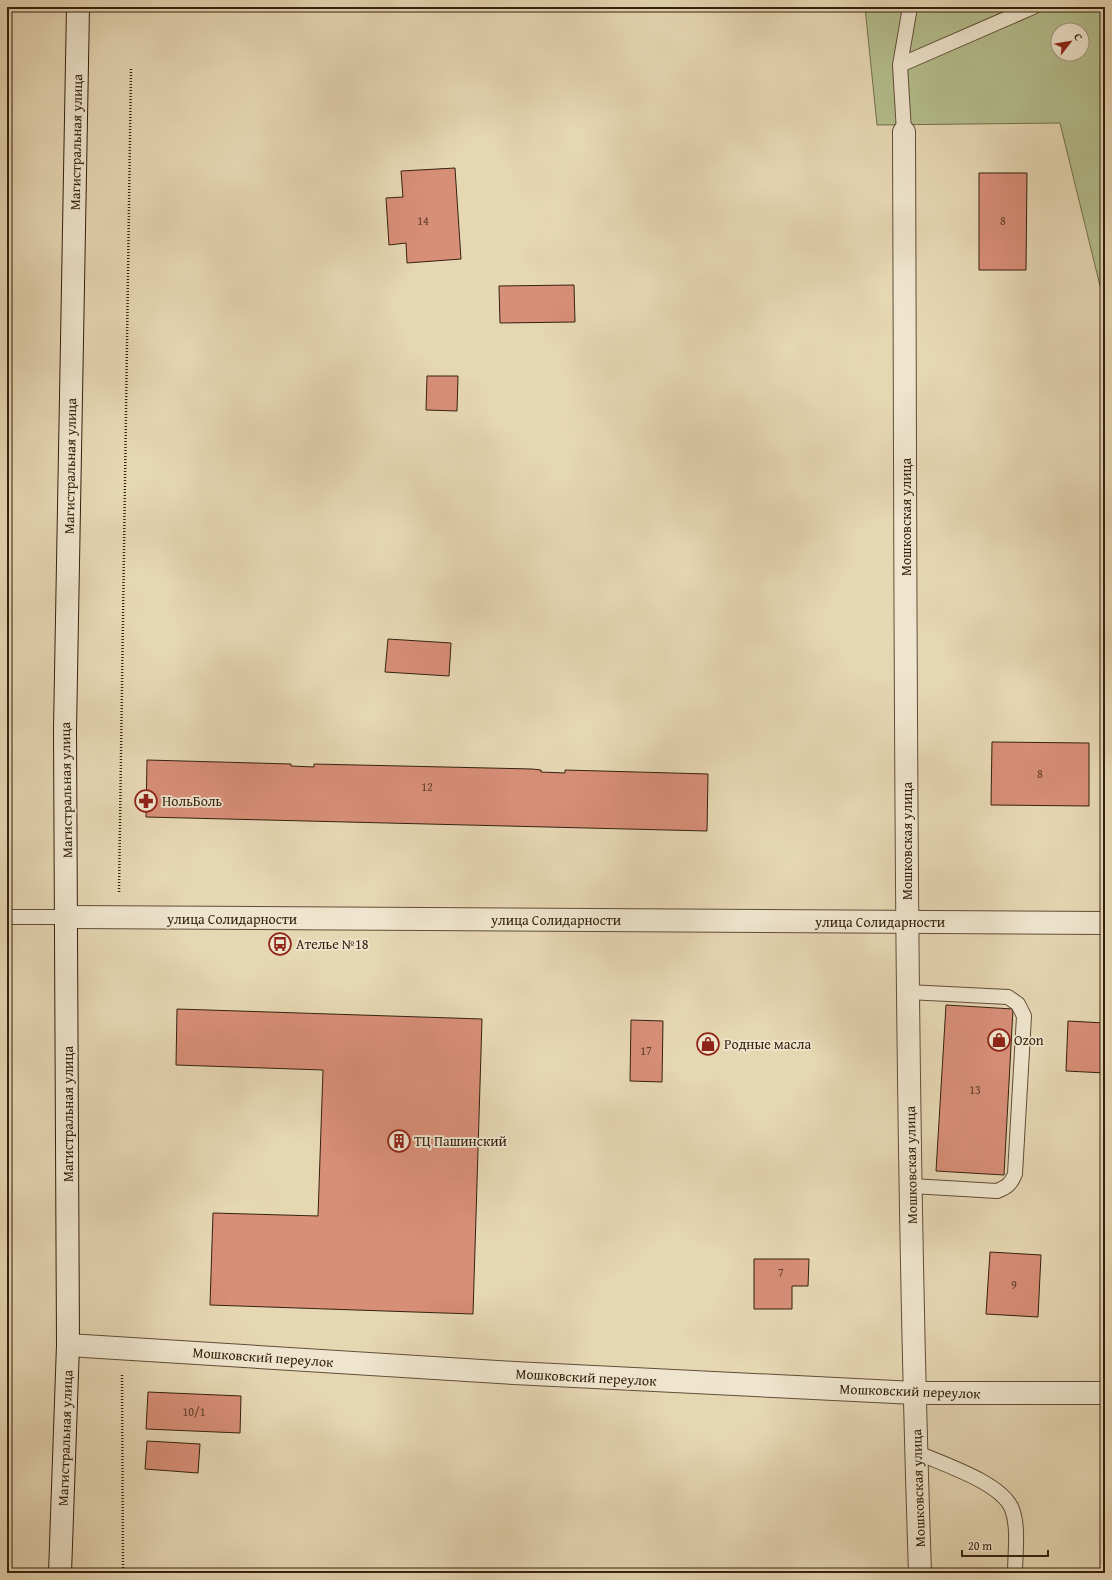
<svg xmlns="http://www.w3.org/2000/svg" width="1112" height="1580" font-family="'Gentium Book Plus',serif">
	<rect width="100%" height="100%" fill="#e6d7b3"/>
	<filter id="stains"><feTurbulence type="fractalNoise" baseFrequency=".005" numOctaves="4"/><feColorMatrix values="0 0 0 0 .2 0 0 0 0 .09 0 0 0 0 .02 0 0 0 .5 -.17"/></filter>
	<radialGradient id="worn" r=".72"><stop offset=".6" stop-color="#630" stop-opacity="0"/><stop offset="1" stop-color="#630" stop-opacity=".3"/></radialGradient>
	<path fill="#b4be8d" stroke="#74704e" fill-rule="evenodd" d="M865,7H1105V306L1060,123L877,125ZM1058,30H1082V54H1058Z"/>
	<path fill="#d88f78" stroke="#35210e" d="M455,168L461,259L407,263L406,243L389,245L386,198L403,197L401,171Z
		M979,173H1027L1026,270H979Z
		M574,285L575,322L500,323L499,286Z
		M427,376H458L457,411L426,410Z
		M388,639L451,643L449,676L385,672Z
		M992,742L1089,743V806L991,805Z
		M147,760L291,764V766L314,767V764L532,769L541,770V772L565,773V770L708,774L707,831L146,817Z
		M946,1005L1013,1009L1004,1175L936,1171Z
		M177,1009L482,1019L473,1314L210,1305L213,1213L318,1216L323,1070L176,1065Z
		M631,1020L663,1021L662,1082L630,1081Z
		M1068,1021L1105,1023V1073L1066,1071Z
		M990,1252L1041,1255L1038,1317L986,1314Z
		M754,1259H809L808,1286H792V1309H754Z
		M148,1392L241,1396L240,1433L146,1429Z
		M147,1441L200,1444L198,1473L145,1469Z"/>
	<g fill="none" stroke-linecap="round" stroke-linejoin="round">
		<g stroke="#614e37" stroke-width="16">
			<path id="service" d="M900,65L910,7
				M904,132L900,65L1033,7
				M7,917H67
				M908,992L1008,997L1018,1004L1024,1016L1015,1174C1011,1184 1007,1187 997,1191L912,1186
				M916,1452C942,1464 1001,1482 1012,1509C1019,1528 1015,1553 1015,1573"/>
		</g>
		<g stroke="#614e37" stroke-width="24">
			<path id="minor" d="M904,132C906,612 904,1093 920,1573
				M68,1345L514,1373L915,1393H1105"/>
		</g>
		<g stroke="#614e37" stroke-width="24">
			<path id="tertiary" d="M67,917L1105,923"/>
		</g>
		<g stroke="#35210e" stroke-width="24">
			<path id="secondary" d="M60,1573L68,1345L65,730L78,7"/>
		</g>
		<path stroke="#35210e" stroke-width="2.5" stroke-dasharray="1 2" stroke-linecap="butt" d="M119,892L131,69
			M122,1375L123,1573"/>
		<use href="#service" stroke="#efe5ce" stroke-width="14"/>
		<use href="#minor" stroke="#efe5ce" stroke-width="22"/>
		<use href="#tertiary" stroke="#efe5ce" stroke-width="22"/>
		<use href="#secondary" stroke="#efe5ce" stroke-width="22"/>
	</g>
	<defs>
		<g id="pharmacy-ring" transform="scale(1.15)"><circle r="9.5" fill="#efe5ce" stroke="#8f2418" stroke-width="1.5"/><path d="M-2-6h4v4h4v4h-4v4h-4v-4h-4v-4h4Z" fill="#8f2418"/></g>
		<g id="bus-ring" transform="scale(1.15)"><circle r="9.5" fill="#efe5ce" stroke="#8f2418" stroke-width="1.5"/><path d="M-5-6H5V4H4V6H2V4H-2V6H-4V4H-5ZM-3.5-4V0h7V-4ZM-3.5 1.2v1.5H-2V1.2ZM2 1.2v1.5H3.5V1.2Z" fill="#8f2418"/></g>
		<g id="shop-ring" transform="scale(1.15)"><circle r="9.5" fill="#efe5ce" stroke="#8f2418" stroke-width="1.5"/><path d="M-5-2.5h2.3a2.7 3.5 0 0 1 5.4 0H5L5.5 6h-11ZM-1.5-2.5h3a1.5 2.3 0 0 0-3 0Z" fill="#8f2418"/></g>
		<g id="building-ring" transform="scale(1.15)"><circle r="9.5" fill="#efe5ce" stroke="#8f2418" stroke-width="1.5"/><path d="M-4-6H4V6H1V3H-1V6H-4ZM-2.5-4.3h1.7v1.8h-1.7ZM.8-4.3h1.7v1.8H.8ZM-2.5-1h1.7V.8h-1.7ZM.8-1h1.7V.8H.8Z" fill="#8f2418"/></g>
	</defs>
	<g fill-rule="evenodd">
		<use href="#pharmacy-ring" x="146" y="801"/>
		<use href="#bus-ring" x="280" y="944"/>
		<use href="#shop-ring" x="999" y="1040"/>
		<use href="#shop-ring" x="708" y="1044"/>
		<use href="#building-ring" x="399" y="1141"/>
	</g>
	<g text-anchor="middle" stroke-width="3.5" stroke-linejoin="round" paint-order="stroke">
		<g font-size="12" fill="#5e3c28">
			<text x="423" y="225">14</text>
			<text x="1003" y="225">8</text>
			<text x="1040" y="778">8</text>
			<text x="427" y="791">12</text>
			<text x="646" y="1055">17</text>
			<text x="975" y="1094">13</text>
			<text x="781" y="1277">7</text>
			<text x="1014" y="1289">9</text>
			<text x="194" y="1416">10/1</text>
		</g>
		<g font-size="14" fill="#35210e" stroke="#efe5ce">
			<text transform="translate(76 142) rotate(-89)" y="5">Магистральная улица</text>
			<text transform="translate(70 466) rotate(-89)" y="5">Магистральная улица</text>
			<text transform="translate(906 517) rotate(-90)" y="5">Мошковская улица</text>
			<text transform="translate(66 790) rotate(-91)" y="5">Магистральная улица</text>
			<text transform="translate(907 841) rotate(-90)" y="5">Мошковская улица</text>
			<text x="232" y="924">улица Солидарности</text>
			<text x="556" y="925">улица Солидарности</text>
			<text x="880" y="927">улица Солидарности</text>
			<text transform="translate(68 1114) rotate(-90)" y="5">Магистральная улица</text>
			<text transform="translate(911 1165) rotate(-91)" y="5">Мошковская улица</text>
			<text transform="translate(263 1357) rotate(4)" y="5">Мошковский переулок</text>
			<text transform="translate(586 1377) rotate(3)" y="5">Мошковский переулок</text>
			<text transform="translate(910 1391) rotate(2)" y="5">Мошковский переулок</text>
			<text transform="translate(65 1438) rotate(-88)" y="5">Магистральная улица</text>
			<text transform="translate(918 1488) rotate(-92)" y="5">Мошковская улица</text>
		</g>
		<g font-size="14" fill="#35210e" stroke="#efe5ce" text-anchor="start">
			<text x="162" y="806">НольБоль</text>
			<text x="296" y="949">Ателье №18</text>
			<text x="1014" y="1045">Ozon</text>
			<text x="724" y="1049">Родные масла</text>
			<text x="414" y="1146">ТЦ Пашинский</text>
		</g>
	</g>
	<rect width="1112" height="1580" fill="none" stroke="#e6d7b3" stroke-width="24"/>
	<rect x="8" y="8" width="1096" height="1564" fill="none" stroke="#35210e" stroke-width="2"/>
	<rect x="12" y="12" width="1088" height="1556" fill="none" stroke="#35210e"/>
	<g transform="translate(1070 42) rotate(59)"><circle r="19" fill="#efe5ce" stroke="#a59781"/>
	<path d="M0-3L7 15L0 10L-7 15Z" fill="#8f2418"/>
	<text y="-6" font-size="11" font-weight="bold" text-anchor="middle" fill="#35210e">С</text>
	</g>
	<path d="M962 1550v6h86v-6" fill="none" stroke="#35210e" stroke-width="2"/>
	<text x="968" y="1550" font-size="12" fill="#35210e" stroke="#efe5ce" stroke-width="3" paint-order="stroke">20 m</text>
	<rect width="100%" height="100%" filter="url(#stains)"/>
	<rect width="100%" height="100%" fill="url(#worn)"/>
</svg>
